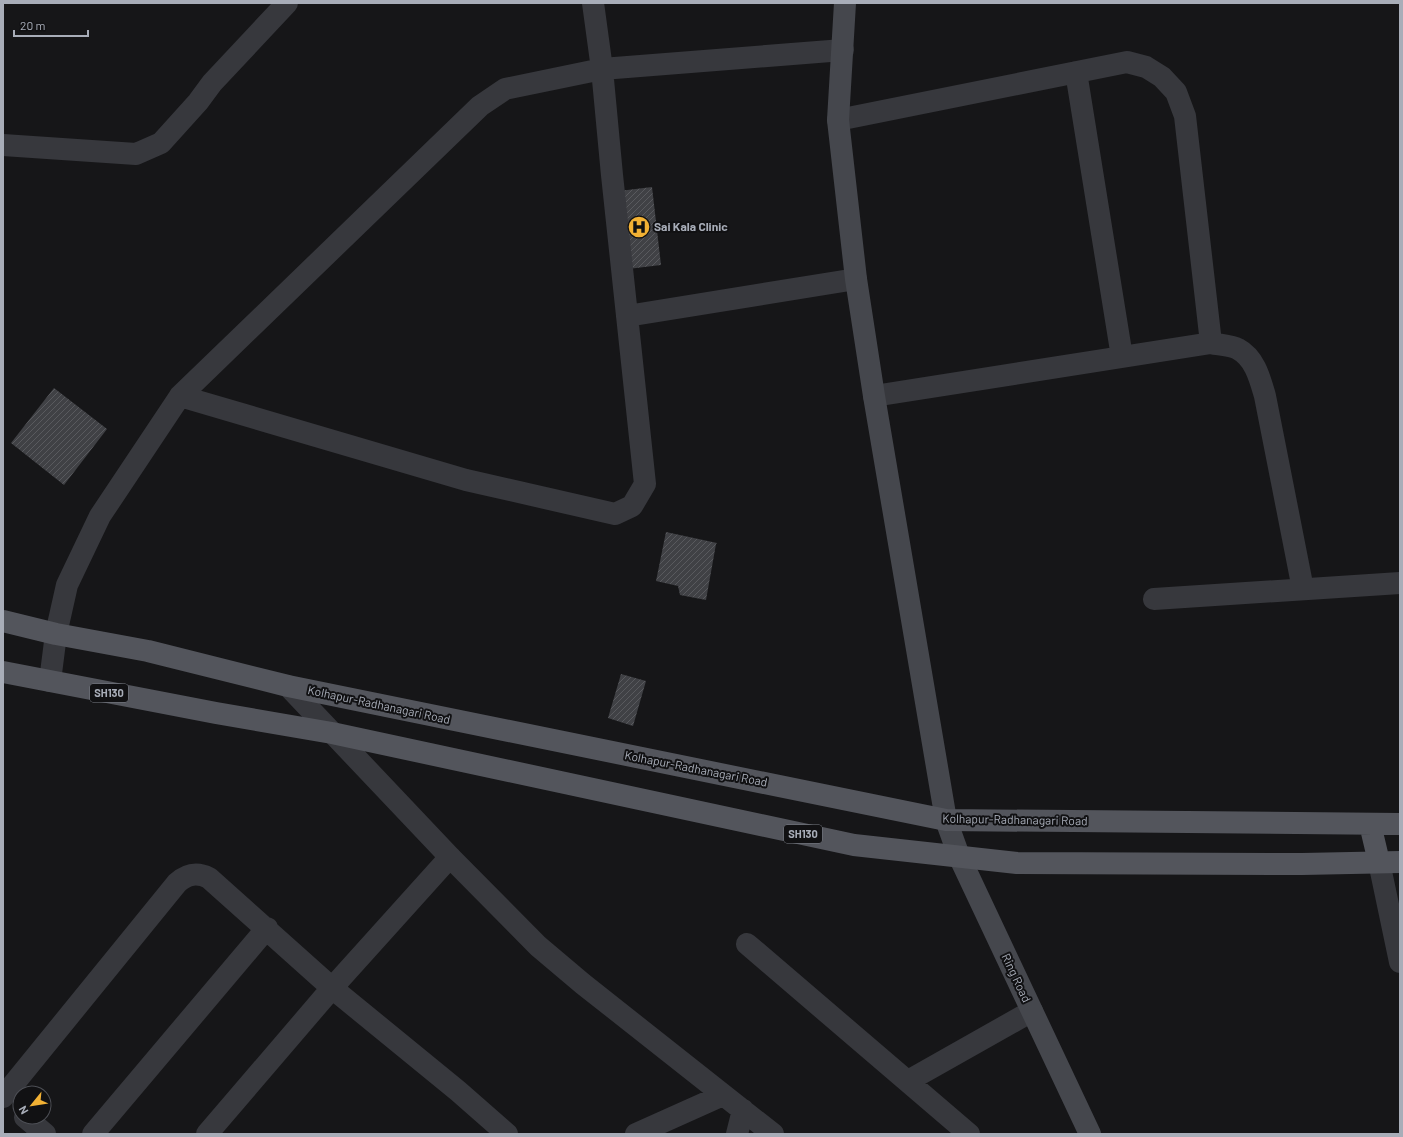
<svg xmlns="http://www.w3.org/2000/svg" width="1403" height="1137" font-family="Barlow,sans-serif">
	<defs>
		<pattern id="building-hatch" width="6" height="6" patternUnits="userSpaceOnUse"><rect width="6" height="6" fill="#404145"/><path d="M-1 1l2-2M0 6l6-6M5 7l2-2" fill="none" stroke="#595a5e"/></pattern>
	</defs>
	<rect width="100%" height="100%" fill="#161618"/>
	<path fill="url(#building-hatch)" d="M652,187L661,265L628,269L619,191Z
		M54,388L107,429L64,485L11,443Z
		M666,532L717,543L716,544L706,600L680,595L678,586L656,581Z
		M621,674L646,681L633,726L608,718Z"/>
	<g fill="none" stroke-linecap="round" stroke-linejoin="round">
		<path stroke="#37383d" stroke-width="22" d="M1076,72L1122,357
			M838,120L1127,62L1146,67L1162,77L1176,92L1185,116L1211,343
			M3,145L136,154L161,143L198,102L212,83L287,3
			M627,316L856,279
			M180,396L466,480L615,514L632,506L645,484L612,175L602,69L593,3
			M874,396L1211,343C1219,345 1231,345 1238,349C1255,358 1260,379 1265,396L1303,589
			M1154,599L1400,583
			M50,681L56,634L67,585L100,516L180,396L480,106L505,89L602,69L843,50
			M288,686L450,857L538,946L583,984L773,1134
			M1379,862L1400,962
			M747,944L969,1134
			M908,1081L1032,1011
			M3,1097L177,883C187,874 197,872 209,878L332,988L458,1091L507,1134
			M25,1117L45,1134
			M93,1134L267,928
			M207,1134L332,988L450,857
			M636,1134L723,1095
			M737,1134L743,1110"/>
		<path stroke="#45474d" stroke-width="22" d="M845,3L838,120L856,279L874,396L946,820L959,856L1090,1134"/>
		<path stroke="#53555c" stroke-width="22" d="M3,621L56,634L148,651L288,686L946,820L1400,824
			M3,672L216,713L332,733L854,845L1017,863L1302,864L1400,862
			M1370,824L1379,862"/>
	</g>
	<defs>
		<g id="hospital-disc" transform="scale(1.15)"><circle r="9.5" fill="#f2b134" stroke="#111113"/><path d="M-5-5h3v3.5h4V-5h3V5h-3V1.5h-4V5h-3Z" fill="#111"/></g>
	</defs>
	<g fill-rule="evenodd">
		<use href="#hospital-disc" x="639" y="227"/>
	</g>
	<g text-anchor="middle" stroke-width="4" stroke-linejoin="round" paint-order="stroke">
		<g fill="#111113" stroke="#7b7e86" stroke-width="1">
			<rect x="90" y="684" width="38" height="18" rx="3"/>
			<rect x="784" y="825" width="38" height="18" rx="3"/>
		</g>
		<g font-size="11" font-weight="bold" fill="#a8adb8">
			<text x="109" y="697">SH130</text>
			<text x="803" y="838">SH130</text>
		</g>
		<g font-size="12" font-weight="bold" fill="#a8adb8" stroke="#111113" text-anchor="start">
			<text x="654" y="231">Sai Kala Clinic</text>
		</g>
		<g font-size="12" fill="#a8adb8" stroke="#111113">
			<text transform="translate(379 705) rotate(12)" y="4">Kolhapur-Radhanagari Road</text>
			<text transform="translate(696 769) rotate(11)" y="4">Kolhapur-Radhanagari Road</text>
			<text transform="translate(1015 820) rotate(1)" y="4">Kolhapur-Radhanagari Road</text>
			<text transform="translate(1016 978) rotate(65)" y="4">Ring Road</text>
		</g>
	</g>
	<rect width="1403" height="1137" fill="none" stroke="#a8adb8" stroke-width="8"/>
	<g transform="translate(32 1105) rotate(240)"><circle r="19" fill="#111113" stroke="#4d4f55"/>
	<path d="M0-3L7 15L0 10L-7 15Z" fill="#f2b134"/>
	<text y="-6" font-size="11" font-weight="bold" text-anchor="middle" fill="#a8adb8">N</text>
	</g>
	<path d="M14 30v6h74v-6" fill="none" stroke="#a8adb8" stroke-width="2"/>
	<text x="20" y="30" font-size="12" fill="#a8adb8" stroke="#111113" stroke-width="3" paint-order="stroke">20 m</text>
</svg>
